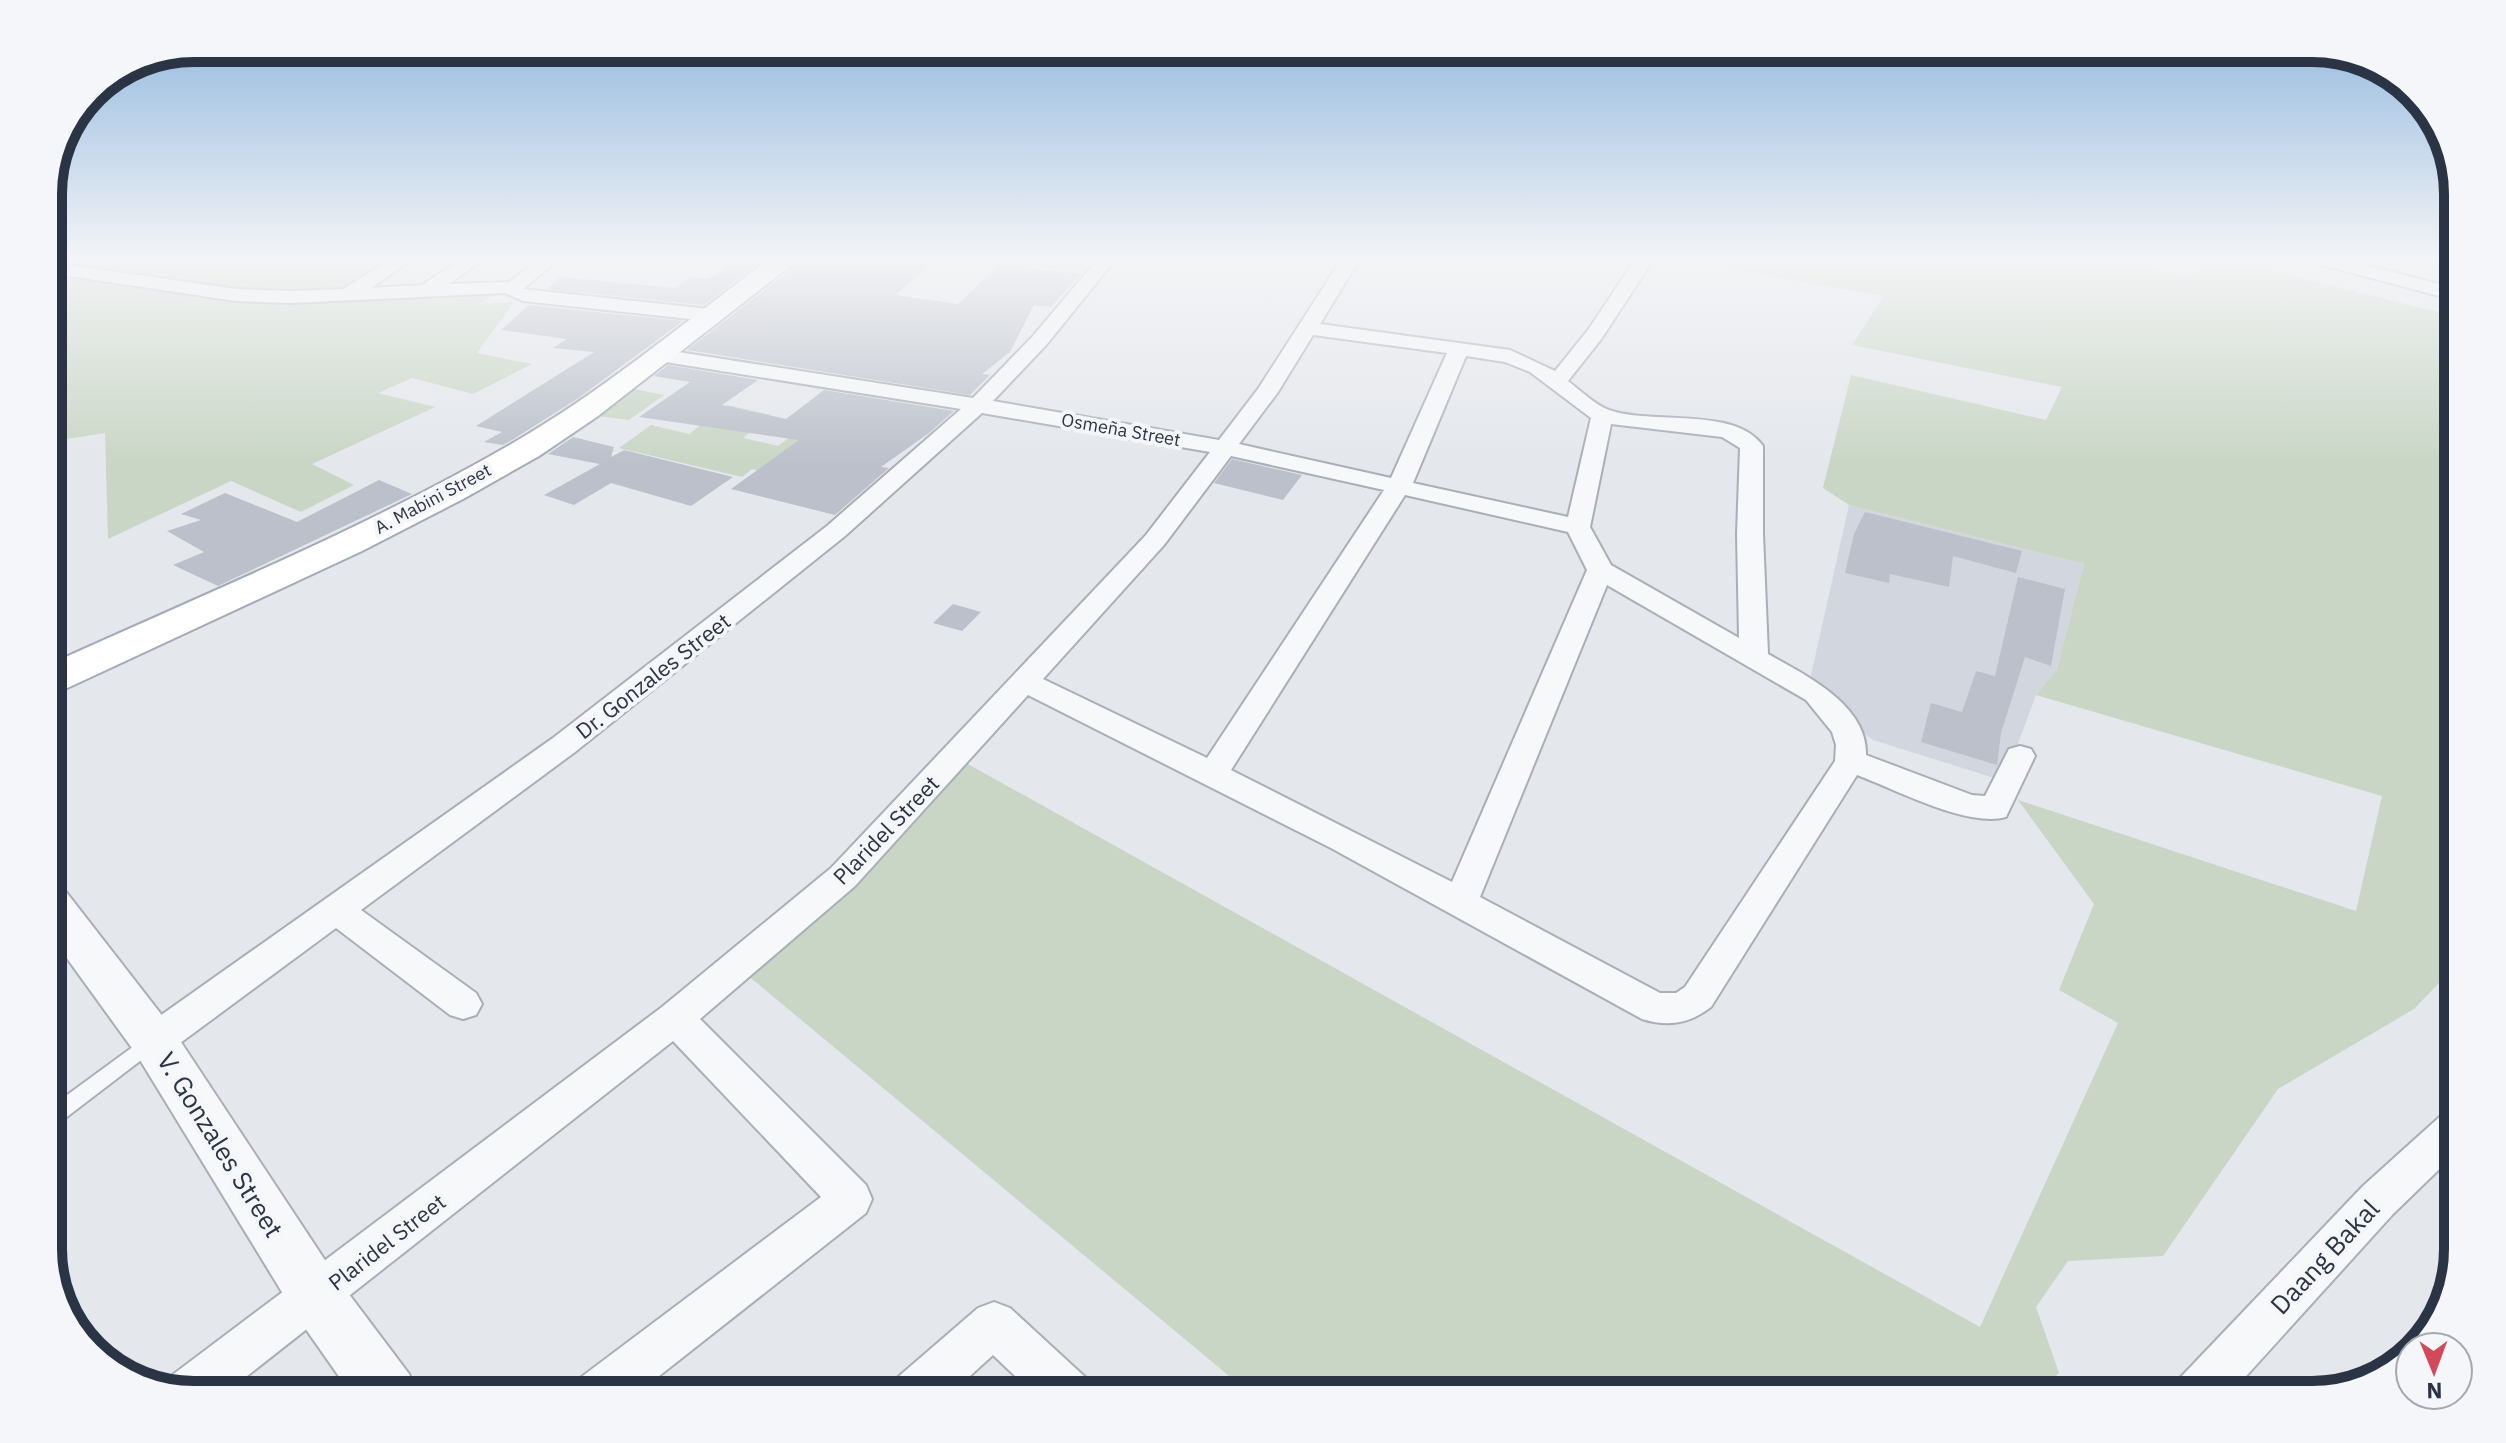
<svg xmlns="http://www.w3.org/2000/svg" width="2506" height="1443" font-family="'IBM Plex Sans',sans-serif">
	<rect width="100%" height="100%" fill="#e4e7ec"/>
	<path fill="#d2d6de" d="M1849,505L2084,564L2057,669L2036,695L2004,781L1873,740L1807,693Z"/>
	<path fill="#c9d6c5" d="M48,260H392L327,300L492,296L479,304L514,302L477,353L532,364L473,394L412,378L378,393L435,407L312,464L354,485L301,512L231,481L108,539L105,433L48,442Z
		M981,260H1089L1076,272Z
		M1679,260H2112L2187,277L2212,260H2229L2458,317V963L2414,1009L2278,1089L2163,1256L2068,1261L2036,1307L2059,1373L2034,1395H1252L746,974L966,763L1980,1327L2118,1023L2059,990L2094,904L2018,800L2356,911L2382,796L2036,695L2057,669L2084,564L1849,505L1823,488L1851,375L2046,420L2062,387L1852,345L1884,296Z
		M634,389L664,395L629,420L598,416Z
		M727,405L771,415L743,438L778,446L806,425L872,438L782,476L752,469L742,477L619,448L651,425L689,434Z"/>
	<path fill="#bbc0ca" d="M737,260L760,262L704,305L547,289L560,277L675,288L690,277L708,279Z
		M808,260H885L932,265L895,295L958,304L998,265L1081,274L1051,307L1034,305L1010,352L982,374L990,375L970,395L687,350L797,265Z
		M529,305L683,321L577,399L512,440L503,445L484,442L502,432L476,426L594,352L553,348L567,339L501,330Z
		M668,365L758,380L722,405L786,419L824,390L954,411L929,433L881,467L889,468L835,515L731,489L799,440L639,417L690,382L654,376Z
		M573,437L614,447L611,457L624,450L733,477L691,506L611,483L574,505L544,495L600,464L548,454Z
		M1232,459L1302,475L1283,500L1214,483Z
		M379,480L412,494L218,586L173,565L204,552L167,531L201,520L181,514L225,493L297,522Z
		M1865,512L2022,551L2016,573L1953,556L1949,587L1890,574L1889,583L1845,573L1854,534Z
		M2018,577L2065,589L2051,666L2025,657L2001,733L1997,765L1921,742L1931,703L1962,712L1976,671L1995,676Z
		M953,604L981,612L962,631L933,623Z"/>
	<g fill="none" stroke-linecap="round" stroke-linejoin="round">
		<g stroke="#a9aeb7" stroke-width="4">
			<path id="service" d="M151,1036L157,1038L160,1043L157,1048L55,1126L48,1128V1109L145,1038Z"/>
		</g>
		<g stroke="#a9aeb7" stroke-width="4">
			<path id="minor" d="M390,260H411L371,288L422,285L461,260H482L449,284L509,282L538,260H558L523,289L709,309L719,315L709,321L523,301L505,293L291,303L236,301L48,273V262L236,289L291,291L343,289Z
				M1097,260H1115L1047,344L993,401L1219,440L1258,389L1341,260H1359L1320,324L1510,350L1555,371L1588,330L1635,260H1653L1602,338L1568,381C1580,390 1595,405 1609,410C1651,425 1735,406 1763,446V534L1768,654C1805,675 1868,705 1866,755L1972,795L1985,796L2009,749L2020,746L2031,749L2035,756L2006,817C1967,828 1895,789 1857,775L1711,1007C1689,1024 1668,1027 1642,1019L1331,848L1028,695L855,886L700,1019L866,1185L872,1199L866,1213L635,1395H573L580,1378L821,1197L673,1041L223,1395H194L167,1388L171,1376L662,1007L831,868L1146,535L1210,452L982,413L845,536L575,752L361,910L476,993L482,1004L476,1015L463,1019L450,1015L336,928L168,1052L154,1057L140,1052L135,1041L140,1030L553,738L827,526L961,409L659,361L652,359L649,355L652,351L659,349L973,398L1033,336ZM1313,335L1447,353L1391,478L1239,444L1278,392ZM1466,356L1505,362L1530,372L1591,418L1568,517L1413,483ZM1611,424L1722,437L1740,448L1737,534L1739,638L1611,565L1590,527ZM1231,456L1384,490L1207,758L1043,679L1164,545ZM1405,495L1568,532L1587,570L1452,882L1231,770ZM1607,585L1806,700L1832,732L1836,745L1835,761L1685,987L1676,993H1660L1480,897Z
				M2316,260H2345L2458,289V301L2319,264Z
				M2458,1107V1151L2393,1214L2229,1395H2173L2180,1378L2363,1186L2444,1113Z
				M994,1302L1010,1308L1086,1378L1093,1395H1035L993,1355L949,1395H890L897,1378L978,1308Z"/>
		</g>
		<g stroke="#a9aeb7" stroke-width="4">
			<path id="tertiary" d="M48,883L63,888L171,1027L336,1277L409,1374L418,1395H352L296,1315L137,1055L48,932Z"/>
		</g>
		<g stroke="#a3abb8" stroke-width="4">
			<path id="primary" d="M768,260H798L598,416L539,456L463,499L362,551L63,690L48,694V665C204,594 365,529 513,443C603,391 685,322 768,260Z"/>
		</g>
		<use href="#service" fill="#f7f8fa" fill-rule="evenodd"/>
		<use href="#minor" fill="#f7f8fa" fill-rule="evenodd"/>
		<use href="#tertiary" fill="#f7f8fa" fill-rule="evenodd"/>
		<use href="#primary" fill="#fff" fill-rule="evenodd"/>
	</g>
	<linearGradient id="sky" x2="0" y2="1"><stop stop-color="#8bb4dd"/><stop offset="0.56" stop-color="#f3f4f6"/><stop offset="1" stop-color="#f3f4f6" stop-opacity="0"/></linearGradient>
	<rect width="2506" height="462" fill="url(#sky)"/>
	<g text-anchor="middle" stroke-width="8" stroke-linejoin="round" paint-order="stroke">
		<g font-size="18" fill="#2b3445" stroke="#f4f6f9">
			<text transform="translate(1121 430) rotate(10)" y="6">Osmeña Street</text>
			<text transform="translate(433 499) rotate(-28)" y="6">A. Mabini Street</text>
		</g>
		<g font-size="22" fill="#2b3445" stroke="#f4f6f9">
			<text transform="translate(653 676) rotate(-38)" y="8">Dr. Gonzales Street</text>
			<text transform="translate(886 830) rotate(-46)" y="8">Plaridel Street</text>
			<text transform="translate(387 1242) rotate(-38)" y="8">Plaridel Street</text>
		</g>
		<g font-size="26" fill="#2b3445" stroke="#f4f6f9">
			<text transform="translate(220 1145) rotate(58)" y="9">V. Gonzales Street</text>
			<text transform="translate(2325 1257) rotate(-47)" y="9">Daang Bakal</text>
		</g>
	</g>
	<path d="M0 0H2506V1443H0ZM194 62H2312A132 132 0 0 1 2444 194V1249A132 132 0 0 1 2312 1381H194A132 132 0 0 1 62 1249V194A132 132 0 0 1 194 62Z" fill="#f4f6f9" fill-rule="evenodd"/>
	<path fill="none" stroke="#2b3445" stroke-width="10" d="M194 62H2312A132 132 0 0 1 2444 194V1249A132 132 0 0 1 2312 1381H194A132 132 0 0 1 62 1249V194A132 132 0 0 1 194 62Z"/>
	<g transform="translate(2434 1371) rotate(179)"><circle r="38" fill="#f4f6f9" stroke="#a4a8b1" stroke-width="2"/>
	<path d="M0-6L14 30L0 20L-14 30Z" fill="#d1495b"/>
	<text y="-12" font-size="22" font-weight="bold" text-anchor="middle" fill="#2b3445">N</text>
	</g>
</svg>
